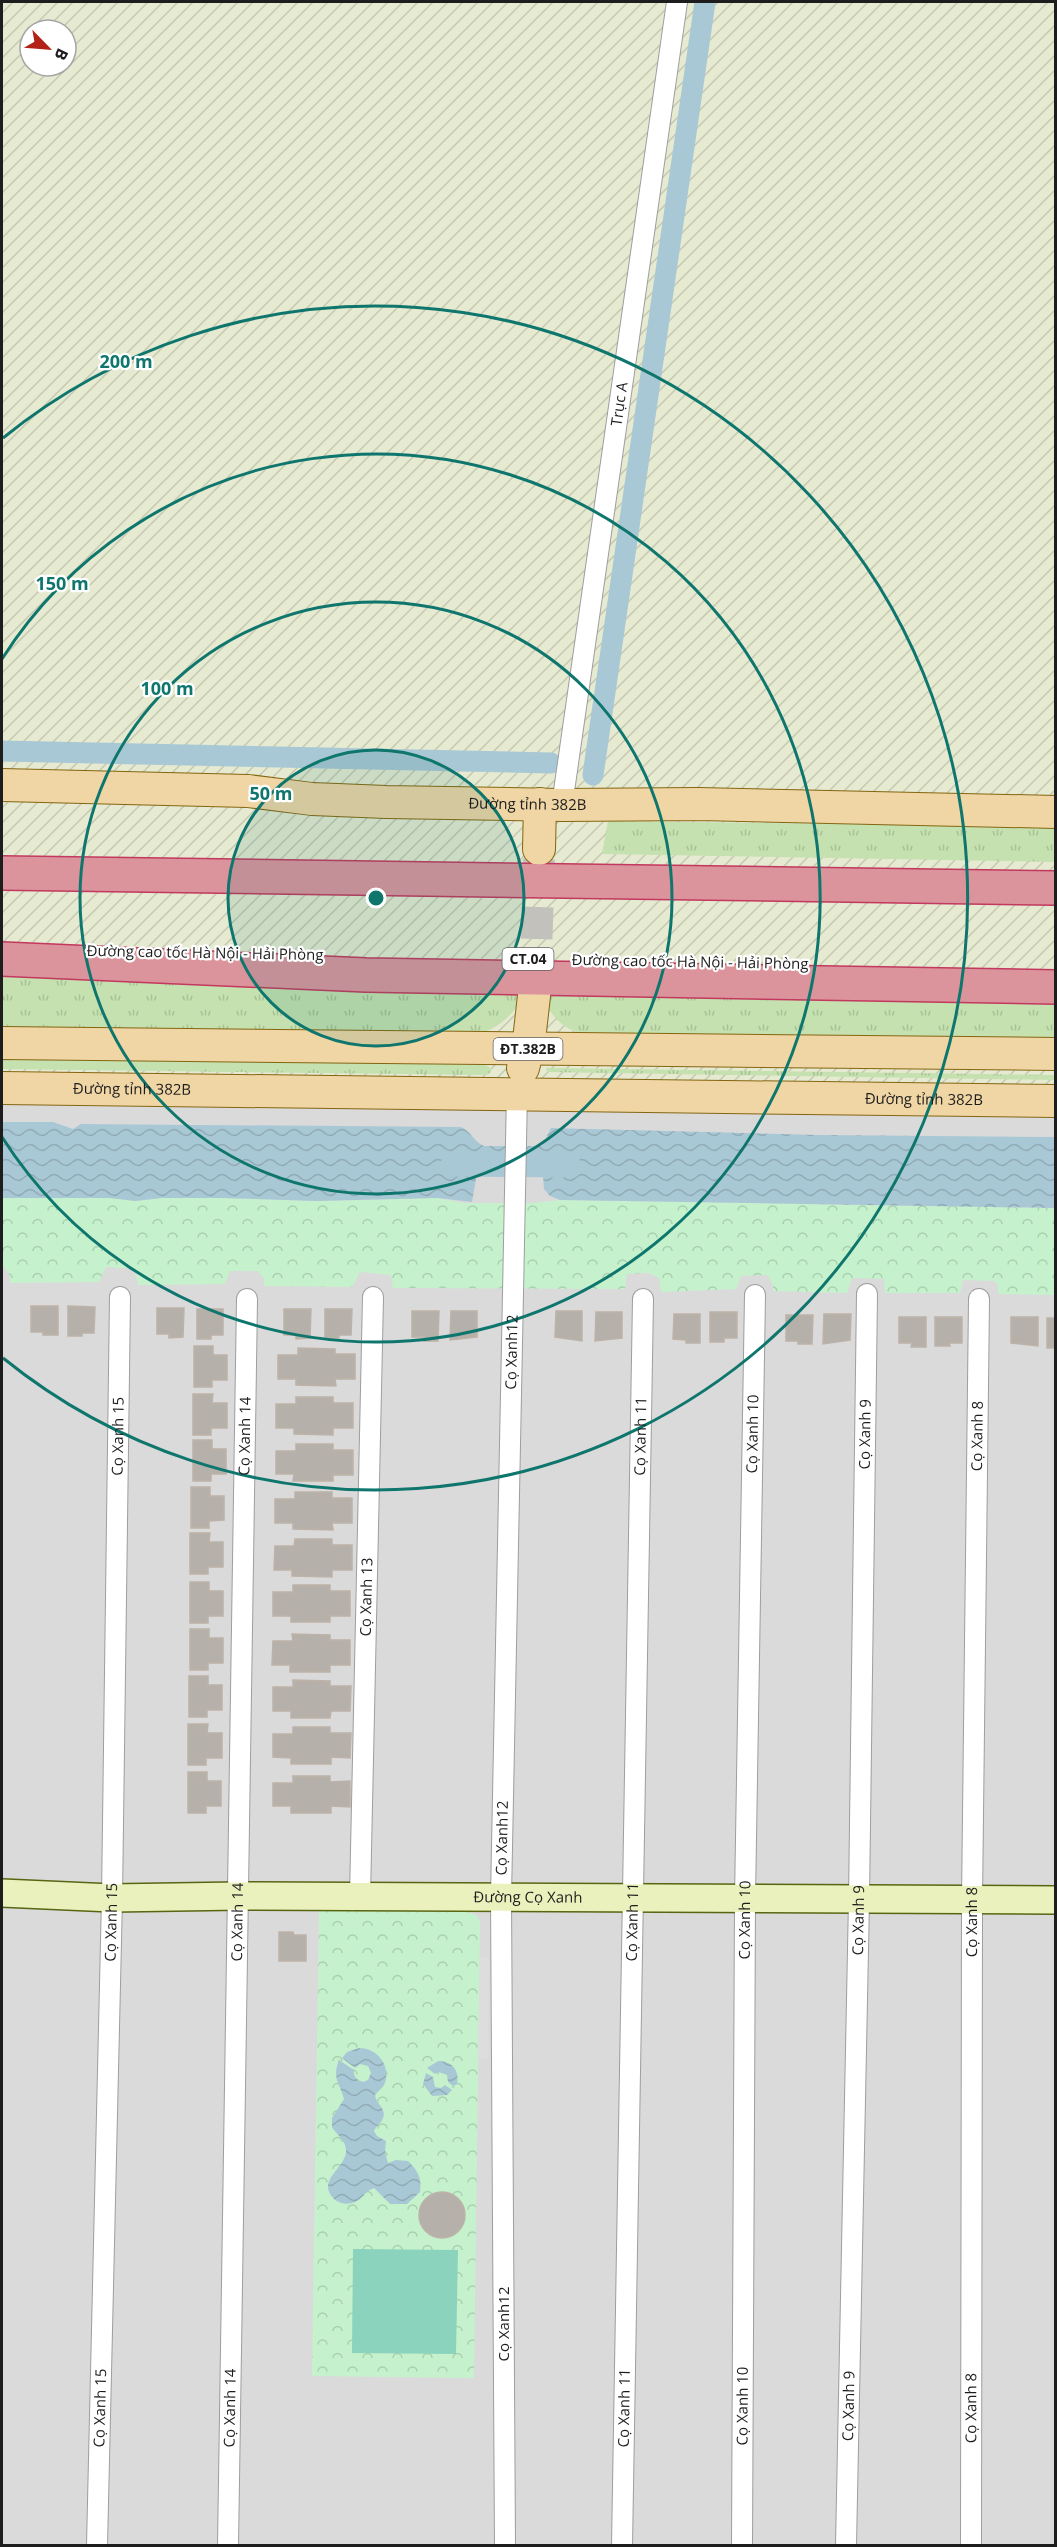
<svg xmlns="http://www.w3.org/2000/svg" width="1057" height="2547" font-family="'Open Sans',sans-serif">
	<defs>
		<pattern id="farmland-furrows" width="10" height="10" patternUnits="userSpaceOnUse" patternTransform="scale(1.5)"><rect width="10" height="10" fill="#e6ead1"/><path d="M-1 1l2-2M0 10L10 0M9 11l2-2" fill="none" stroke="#c5c8b3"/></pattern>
		<pattern id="grass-tufts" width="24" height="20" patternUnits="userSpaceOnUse" patternTransform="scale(1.5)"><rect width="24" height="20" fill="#c4e1af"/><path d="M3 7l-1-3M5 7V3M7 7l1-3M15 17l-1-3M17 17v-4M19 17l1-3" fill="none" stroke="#a8c196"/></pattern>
		<pattern id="park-crowns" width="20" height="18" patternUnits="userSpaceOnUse" patternTransform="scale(1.5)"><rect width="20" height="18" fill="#c5f2cc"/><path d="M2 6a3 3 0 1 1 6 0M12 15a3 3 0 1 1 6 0" fill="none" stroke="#a9cfaf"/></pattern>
		<pattern id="water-waves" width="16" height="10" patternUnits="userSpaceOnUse" patternTransform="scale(1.5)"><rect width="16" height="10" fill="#a9c8d5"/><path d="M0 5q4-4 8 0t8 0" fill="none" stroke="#91abb6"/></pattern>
	</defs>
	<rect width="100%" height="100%" fill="#edeae4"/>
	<path fill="#dbdada" d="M2,1083L1055,1100V2545L2,2546Z"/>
	<path fill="url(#farmland-furrows)" fill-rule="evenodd" d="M2,2H1055V1100L2,1083ZM30,30H66V66H30Z"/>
	<path fill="url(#grass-tufts)" d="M608,821L1004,826L1055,824V862L602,854Z
		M2,970L528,986C516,1012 507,1022 481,1034L2,1027Z
		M540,987L1055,996V1043L582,1034C558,1027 546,1010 540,987Z
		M2,1058L484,1064L492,1069L489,1074L484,1075L2,1069Z
		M546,1068L1055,1075L1056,1080L547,1072Z"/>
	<path fill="url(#park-crowns)" d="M2,1198H110L135,1201L162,1198H222L316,1201L438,1198L463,1203H532L560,1200L1055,1208V1295L998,1294V1286L995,1281L963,1280L960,1293H885L884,1279L852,1278L847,1293L773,1291V1285L767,1275L741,1276L736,1289L661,1292L659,1278L648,1273L627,1274L625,1289L393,1288L391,1275L360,1272L352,1287L264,1286V1278L258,1271H230L225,1284L138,1285L135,1269L106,1267L99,1282L10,1283V1275L2,1265Z
		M319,1911L469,1912L477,1916L480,1922L474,2378L312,2376Z"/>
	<path fill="#8bd3bc" d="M353,2249L458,2250L456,2354L352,2353Z"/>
	<path fill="#ddd" d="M480,1958H489L488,2059L478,2058Z"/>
	<path fill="url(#water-waves)" d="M2,1122H53L73,1129L81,1124L461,1127C472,1132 473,1141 484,1146H542L551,1128L818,1135L1055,1137V1208L560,1200L550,1196L544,1189L542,1163L479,1161L472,1202L438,1198L316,1201L222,1198H162L135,1201L110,1198H2Z
		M359,2048C377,2048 391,2065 385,2083C383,2088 378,2091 375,2095C376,2104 387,2109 383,2118C381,2124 377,2125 374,2131L377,2136L386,2141L385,2152L388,2163L396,2160L408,2161C418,2171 422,2178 420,2192L407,2204H390L374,2188C364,2191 362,2201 352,2203C346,2205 339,2203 334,2199C315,2180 347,2168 346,2150C346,2141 336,2134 332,2127V2118L344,2099C339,2082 332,2078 339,2060L354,2070C353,2077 357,2080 363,2082L368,2080L371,2073L368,2066L360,2064L355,2068L342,2058L347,2052Z
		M438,2061C452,2061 460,2070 457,2084L453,2086L448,2082L447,2075L439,2072L435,2074L427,2068Z
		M426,2073L433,2077L435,2087L441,2088L445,2085L452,2090L447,2095L432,2096L423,2084Z"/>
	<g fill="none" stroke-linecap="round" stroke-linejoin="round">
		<path stroke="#a9c8d5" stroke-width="21" d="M2,751L551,763
			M593,775L705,2
			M450,1166L572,1167"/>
	</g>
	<path fill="#b6b0aa" stroke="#bdb2a8" stroke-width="1.5" d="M31,1306H58V1335H43V1332H31Z
		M68,1306L95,1307L94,1333H82V1336H68Z
		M157,1308H184L183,1337L169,1338V1334H157Z
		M197,1309H223V1335H211V1339H197Z
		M284,1309H311L310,1338L296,1339V1335H284Z
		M325,1309H352L351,1335H339V1338H325Z
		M412,1311H439L438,1341H424V1337H412Z
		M451,1311H477V1337L450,1340Z
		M556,1311H582V1341L555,1337Z
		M596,1312H622V1338L595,1341Z
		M710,1312H737V1338H724V1342H710Z
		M674,1314H700V1343H686V1340L673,1339Z
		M824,1314H851L850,1340L823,1344Z
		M786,1315H813L812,1344H798V1341H786Z
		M899,1317H926V1347H911L912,1343H899Z
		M935,1317H962V1343H949L950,1346H935Z
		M1011,1317H1038V1346L1011,1343Z
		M1047,1318H1056V1348H1047Z
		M194,1346H213V1355H227V1380H212V1387H194Z
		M298,1348L335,1349V1354H355V1379H335L336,1386L296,1385V1379H278V1355H298Z
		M193,1394H213L212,1403H227V1428H211V1435H193Z
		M296,1397H333V1403H353V1428H333V1435L294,1434V1428H276V1404H296Z
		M193,1440H212V1449H226V1474H211V1481H193Z
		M296,1444H333V1450H353V1475H333V1481H293L294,1474H276V1451H296Z
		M191,1487H210V1496H224V1520L209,1521V1528H191Z
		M295,1492H332V1498H352V1523H332L333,1530L293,1529V1523H275V1499H295Z
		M190,1533H210L209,1542H223V1567H208V1574H190Z
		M295,1539H332V1545H352V1570H332V1577L292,1576V1570H274L275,1546H294Z
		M190,1582H209V1591H223V1616H208V1623H190Z
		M293,1585H330V1591H350V1616H330V1622H291V1616H273V1592H293Z
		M190,1629H209V1638H223V1663H208V1670H190Z
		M292,1634L330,1635V1640H350V1665H330V1672H290V1665H272L273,1641H293Z
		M189,1676H208V1685H222V1710H207V1717H189Z
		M293,1680L330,1681V1686H351L350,1711H331L330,1718H291V1711H273V1687H293Z
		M188,1724H208L207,1733H222V1758H206V1765H188Z
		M293,1727H330V1733H351L350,1758L331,1757V1764H291V1758L273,1757V1734H293Z
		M188,1772H207V1781H221V1806H206V1813H188Z
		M293,1776H330V1782L350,1781V1807L331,1806V1813H291V1806H273V1783H293Z
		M279,1932H293L294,1935H306V1961H279Z
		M419 2215a23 23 0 1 1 46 0a23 23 0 1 1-46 0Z"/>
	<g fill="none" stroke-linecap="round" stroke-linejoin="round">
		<path stroke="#c3c1bc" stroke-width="32" stroke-dasharray="32 16" stroke-linecap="butt" d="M535,987L539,856"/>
		<g stroke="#9e9e9e" stroke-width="22">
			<g id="street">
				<path id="s1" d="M562,805L677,2"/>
				<path id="s2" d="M360,1897L373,1297"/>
				<path id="s3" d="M97,2546L112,1898L120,1297"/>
				<path id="s4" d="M228,2546L247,1299"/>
				<path id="s5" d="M505,2546L501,1897L517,1092"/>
				<path id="s6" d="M622,2546L643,1299"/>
				<path id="s7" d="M742,2546L745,1899L755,1295"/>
				<path id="s8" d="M846,2546L859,1900L867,1294"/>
				<path id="s9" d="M971,2546L972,1901L979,1299"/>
			</g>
		</g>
		<g stroke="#576611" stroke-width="30">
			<g id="secondary">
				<path id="s10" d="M2,1893L112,1898L239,1896L1056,1900"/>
			</g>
		</g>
		<g stroke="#846611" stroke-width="34">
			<g id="primary">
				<path id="s11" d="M2,785L248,791L312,799L386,802L562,805L699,804L1056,812"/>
				<path d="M539,849L540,804"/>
				<path d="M2,1043C353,1045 704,1052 1056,1054"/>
				<path d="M523,1068L528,1049L535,987"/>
				<path id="s12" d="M2,1088C353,1091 704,1097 1056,1101"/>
			</g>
		</g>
		<g stroke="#c3385e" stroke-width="36">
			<path id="highway" d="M2,873L1056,888
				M2,959L366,975L1056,987"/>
		</g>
		<use href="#street" stroke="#fff" stroke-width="20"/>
		<use href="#secondary" stroke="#ebf1bd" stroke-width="27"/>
		<use href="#primary" stroke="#f0d5a5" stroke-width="32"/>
		<use href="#highway" stroke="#db949c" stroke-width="33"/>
	</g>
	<circle cx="376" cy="898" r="148" fill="#0f766e" fill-opacity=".12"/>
	<g fill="none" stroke="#0f766e" stroke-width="3">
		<circle cx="376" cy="898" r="148"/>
		<circle cx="376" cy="898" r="296"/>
		<path d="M2 659A444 444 0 1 1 2 1137"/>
		<path d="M3 438A592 592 0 1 1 3 1358"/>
	</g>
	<g text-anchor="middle" stroke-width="4.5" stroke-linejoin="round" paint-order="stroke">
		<g fill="#fff" stroke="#616161" stroke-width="1.5">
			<rect x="502.5" y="948" width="51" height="22" rx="4.5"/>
			<rect x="493.5" y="1038" width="69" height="22" rx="4.5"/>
		</g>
		<g font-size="14" font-weight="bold" fill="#1d1d1d">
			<text x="528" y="964">CT.04</text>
			<text x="528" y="1054">ĐT.382B</text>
		</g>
		<g font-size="15" fill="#1d1d1d" stroke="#fff">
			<text dy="5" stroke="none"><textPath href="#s1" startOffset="405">Trục A</textPath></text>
			<text dy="5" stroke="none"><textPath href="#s11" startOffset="526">Đường tỉnh 382B</textPath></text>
			<text transform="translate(205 953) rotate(1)" y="5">Đường cao tốc Hà Nội - Hải Phòng</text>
			<text transform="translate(690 962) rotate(1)" y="5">Đường cao tốc Hà Nội - Hải Phòng</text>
			<text dy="5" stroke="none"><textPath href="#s12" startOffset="130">Đường tỉnh 382B</textPath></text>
			<text dy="5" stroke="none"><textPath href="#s12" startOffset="922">Đường tỉnh 382B</textPath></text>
			<text dy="5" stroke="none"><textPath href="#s5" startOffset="1194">Cọ Xanh12</textPath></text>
			<text dy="5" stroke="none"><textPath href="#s7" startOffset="1112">Cọ Xanh 10</textPath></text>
			<text dy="5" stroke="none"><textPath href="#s8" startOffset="1112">Cọ Xanh 9</textPath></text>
			<text dy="5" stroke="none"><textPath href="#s3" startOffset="1110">Cọ Xanh 15</textPath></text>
			<text dy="5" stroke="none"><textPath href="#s6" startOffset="1110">Cọ Xanh 11</textPath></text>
			<text dy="5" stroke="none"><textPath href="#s9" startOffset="1110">Cọ Xanh 8</textPath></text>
			<text dy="5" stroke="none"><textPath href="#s4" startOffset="1110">Cọ Xanh 14</textPath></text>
			<text dy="5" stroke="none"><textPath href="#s2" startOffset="300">Cọ Xanh 13</textPath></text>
			<text dy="5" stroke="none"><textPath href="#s5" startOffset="708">Cọ Xanh12</textPath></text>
			<text dy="5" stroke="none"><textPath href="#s10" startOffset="526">Đường Cọ Xanh</textPath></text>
			<text dy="5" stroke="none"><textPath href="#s7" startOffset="626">Cọ Xanh 10</textPath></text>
			<text dy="5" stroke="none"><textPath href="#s8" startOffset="626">Cọ Xanh 9</textPath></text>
			<text dy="5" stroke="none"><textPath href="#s3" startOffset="624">Cọ Xanh 15</textPath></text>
			<text dy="5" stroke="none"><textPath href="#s4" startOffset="624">Cọ Xanh 14</textPath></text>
			<text dy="5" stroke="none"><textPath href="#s6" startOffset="624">Cọ Xanh 11</textPath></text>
			<text dy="5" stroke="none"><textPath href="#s9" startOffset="624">Cọ Xanh 8</textPath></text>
			<text transform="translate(504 2324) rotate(-90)" y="5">Cọ Xanh12</text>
			<text dy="5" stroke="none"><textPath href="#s7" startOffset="140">Cọ Xanh 10</textPath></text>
			<text dy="5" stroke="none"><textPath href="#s8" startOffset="140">Cọ Xanh 9</textPath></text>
			<text dy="5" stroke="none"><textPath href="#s3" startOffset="138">Cọ Xanh 15</textPath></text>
			<text dy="5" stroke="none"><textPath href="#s4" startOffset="138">Cọ Xanh 14</textPath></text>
			<text dy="5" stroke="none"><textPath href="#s6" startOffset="138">Cọ Xanh 11</textPath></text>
			<text dy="5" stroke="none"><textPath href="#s9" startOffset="138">Cọ Xanh 8</textPath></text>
		</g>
	</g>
	<circle cx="376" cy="898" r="9" fill="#0f766e" stroke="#fff" stroke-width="3"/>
	<g font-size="18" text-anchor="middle" font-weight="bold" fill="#0f766e" stroke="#fff" stroke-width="4.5" stroke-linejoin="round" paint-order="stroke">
		<text x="126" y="368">200 m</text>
		<text x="62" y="590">150 m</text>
		<text x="167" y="695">100 m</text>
		<text x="271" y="800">50 m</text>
	</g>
	<rect width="1057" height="2547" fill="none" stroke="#1d1d1d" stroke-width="6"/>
	<g transform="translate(48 48) rotate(115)"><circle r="28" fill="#ffffff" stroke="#a5a5a5" stroke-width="1.5"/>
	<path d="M0-4.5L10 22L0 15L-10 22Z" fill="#b22217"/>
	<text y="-9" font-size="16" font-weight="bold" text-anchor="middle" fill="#1d1d1d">B</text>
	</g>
</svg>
